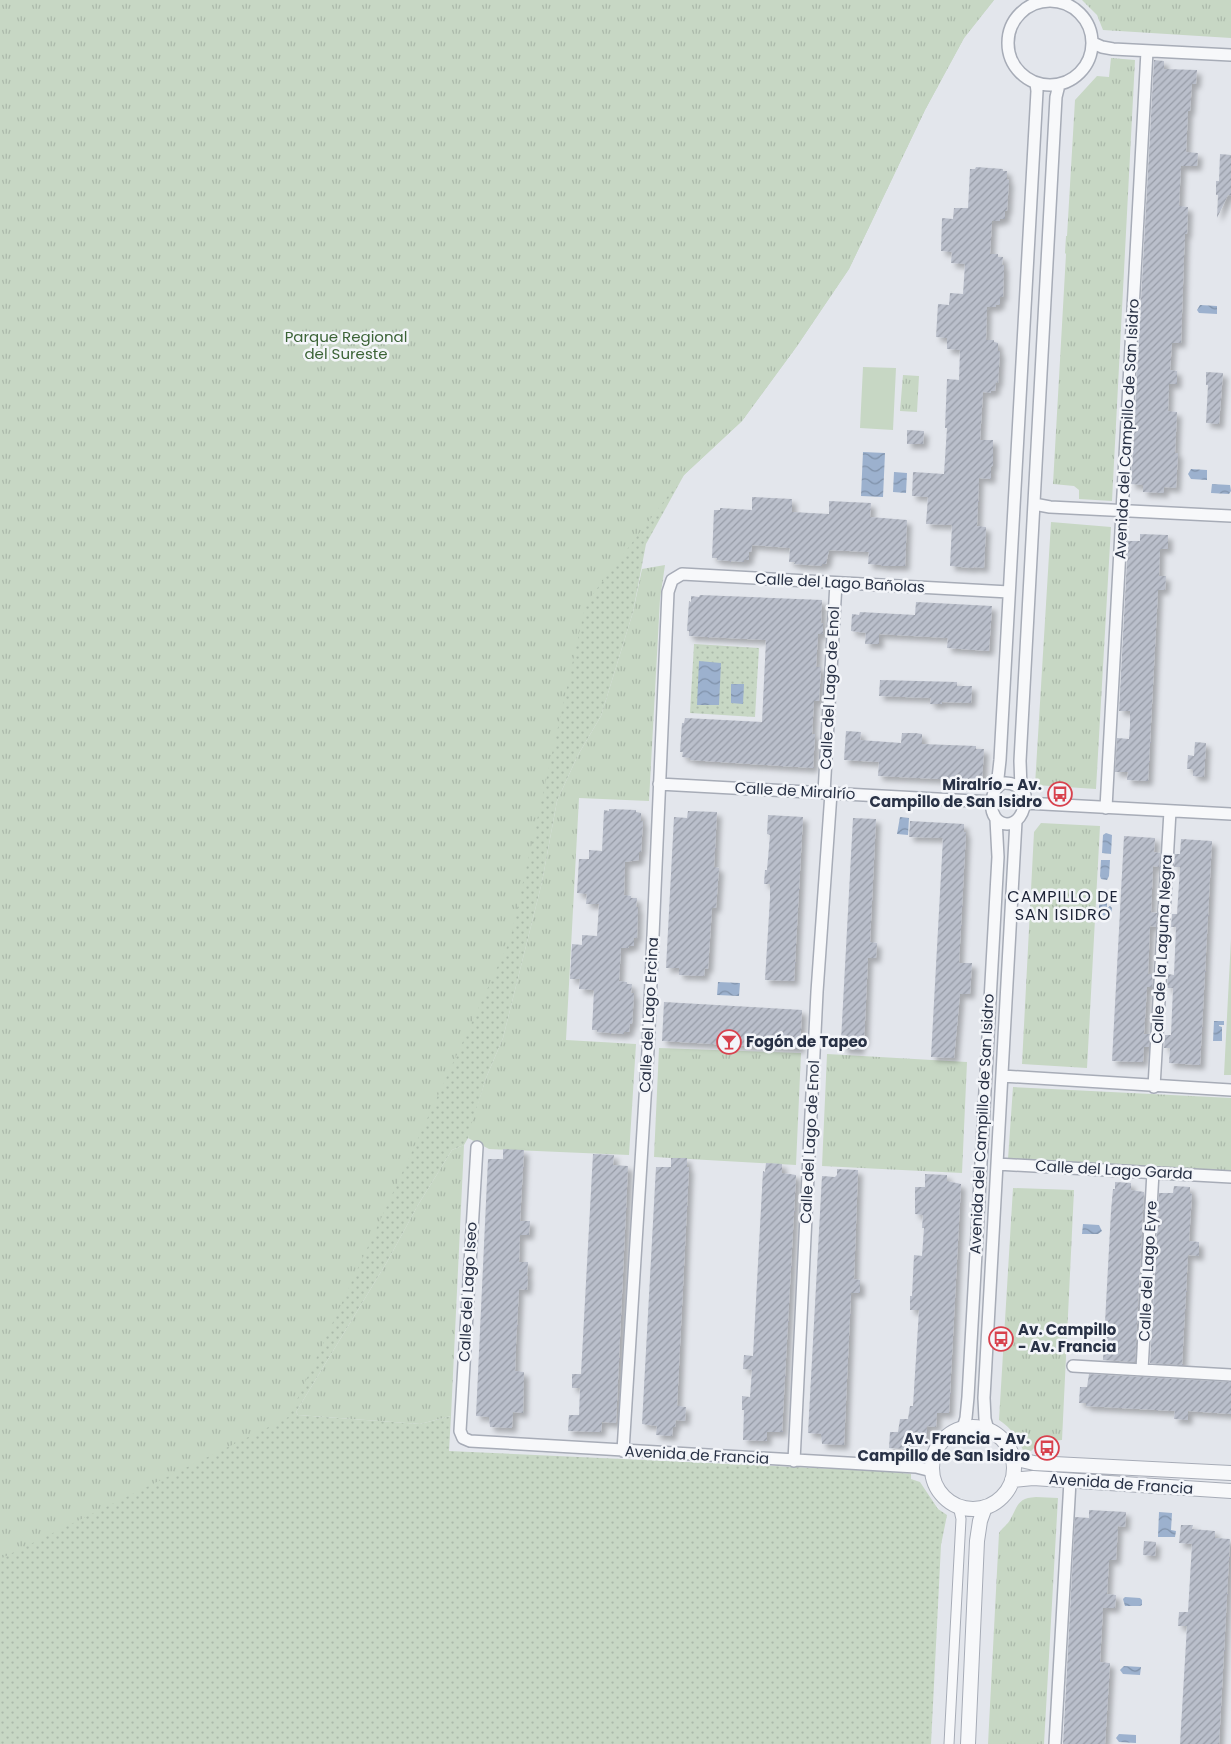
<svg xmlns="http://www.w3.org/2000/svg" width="1231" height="1744" font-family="Poppins,sans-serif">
	<defs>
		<pattern id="grass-dots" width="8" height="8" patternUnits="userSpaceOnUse" patternTransform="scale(1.25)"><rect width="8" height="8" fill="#c7d7c4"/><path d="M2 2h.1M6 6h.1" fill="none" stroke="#abb9aa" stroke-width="1.8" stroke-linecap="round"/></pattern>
		<pattern id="park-tufts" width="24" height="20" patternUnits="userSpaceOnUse" patternTransform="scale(1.25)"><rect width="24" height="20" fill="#c7d7c4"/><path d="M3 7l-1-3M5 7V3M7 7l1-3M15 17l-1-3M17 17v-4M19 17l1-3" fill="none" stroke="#abb9aa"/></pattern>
		<pattern id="water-waves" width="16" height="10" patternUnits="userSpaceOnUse" patternTransform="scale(1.25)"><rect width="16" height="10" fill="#9cb1ce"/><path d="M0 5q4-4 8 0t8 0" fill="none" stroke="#7f91a9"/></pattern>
		<pattern id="building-hatch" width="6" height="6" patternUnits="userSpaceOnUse" patternTransform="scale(1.25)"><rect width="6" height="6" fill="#babfcb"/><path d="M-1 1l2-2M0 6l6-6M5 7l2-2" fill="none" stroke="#979ca7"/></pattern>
		<filter id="shadow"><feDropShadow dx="4.5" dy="4.5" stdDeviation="2.5" flood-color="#0004"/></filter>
	</defs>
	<rect width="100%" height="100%" fill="#e3e6ec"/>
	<path fill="url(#grass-dots)" d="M0,0H994L964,38L925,110L849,269L797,346L742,421L684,475L646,544L633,612L601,716L578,755L557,801L542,882L503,1038L486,1078L468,1138L464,1145L452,1150L418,1205L387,1262L296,1412L298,1415L420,1424L451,1416L449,1451L881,1471L911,1474V1479L920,1482L938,1509L947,1515L941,1545L931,1744H0Z
		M694,644L759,648L755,717L690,713Z"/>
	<path fill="url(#park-tufts)" d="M0,0H994L964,38L925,110L849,269L797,346L742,421L684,475L586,603L510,940L289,1417L0,1559Z
		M1082,0H1231V38L1103,30L1097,15Z
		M1111,58L1135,60L1112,501L1079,499V490L1074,486L1053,484L1066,254L1065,253L1066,236H1067L1075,100L1097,76L1109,77Z
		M903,375L919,376L917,412L900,411Z
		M1051,522L1111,527L1096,789L1035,785Z
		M665,565L660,599L649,801L579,798L566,1040L636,1044L629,1155L489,1149L468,1138L469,1132L486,1078L503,1038L542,882L557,801L578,755L601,716L633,612L642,569Z
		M1041,823L1100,826L1087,1068L1022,1064L1034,832Z
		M659,1048L801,1053L796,1165L654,1157Z
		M827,1054L967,1062L962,1173L822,1166Z
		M1013,1087L1231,1098V1172L1008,1159Z
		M464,1145L451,1416L420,1424L298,1415L296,1412L387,1262L418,1205L452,1150Z
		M1013,1188L1074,1190L1062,1440L1040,1442L1031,1451L1023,1450C1017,1437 1011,1428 999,1420Z
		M1036,1497L1058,1498L1044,1744H988L999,1533C1002,1528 1007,1525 1010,1520C1018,1506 1017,1498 1036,1497Z"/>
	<path fill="#c7d7c4" d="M863,367L896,368L893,430L860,428Z
		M1231,939V1075H1224Z"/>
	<path fill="url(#water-waves)" d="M1200,305L1217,306V314L1199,313L1197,310Z
		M863,452L885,453L883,497L861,496Z
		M1191,469L1207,470V480L1191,479L1188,474Z
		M894,472L907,473L906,493L893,492Z
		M1212,484L1230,485L1231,491L1229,494L1211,493Z
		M699,661L721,663L719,705H697Z
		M731,684H744L743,704L731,703Z
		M900,817L909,818L908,835L897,834Z
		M1106,833L1112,835L1111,854L1102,853L1103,835Z
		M1101,860H1110L1109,876L1107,880L1101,879L1100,876Z
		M1099,900L1107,901V908L1110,906L1112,908L1111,916L1101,915L1099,912Z
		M718,982L740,983L739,996L717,995Z
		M1214,1021H1224V1025H1219V1026L1222,1027V1041H1213Z
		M1083,1224L1099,1225L1102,1231L1098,1234H1082Z
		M1159,1512L1172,1513L1171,1530L1176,1531L1175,1537H1158Z
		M1125,1597L1140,1598L1142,1600V1605L1140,1606H1125L1123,1599Z
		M1124,1666L1141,1667L1140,1675L1123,1674L1120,1670Z
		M1119,1734L1136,1735V1743L1119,1742L1116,1738Z"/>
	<path fill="url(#building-hatch)" filter="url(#shadow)" d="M1154,60L1164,61V69L1197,70L1196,84H1192L1190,111H1188L1186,152L1198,153L1197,166H1181L1179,206L1188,207L1187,234H1185L1184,256L1181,343H1172L1171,357L1170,370L1177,371V384H1169L1168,411L1177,412L1175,453H1178L1176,488L1164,487V493L1143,492V485L1131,484Z
		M1220,154L1231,155V196L1228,195L1217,218L1218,195H1216V181H1219Z
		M976,167L1003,169V171H1007V179L1009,180L1007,211H1005V219H1000V221H992L990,254H998V257H1003L1002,265H1004L1003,297H1000V305H996V307H987L986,340H994V342L998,343V351H1000L998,383L996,382L995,391H991V393L983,392L980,440H993V465L991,467V479L979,478L977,526L986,527L984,568L974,567L972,568L950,566L952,525L926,524L928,497L912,496L913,472L944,474L947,428H945L947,379L959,380L960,350L947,349V338L936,337L938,304L949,305L950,293L963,294L965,264L951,263L952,252L941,251L942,218L953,219L954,208H968L970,169H975Z
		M1206,372L1223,373L1219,424L1206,423L1208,385H1206Z
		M907,430L924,431L923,444H907Z
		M752,497L792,499V512L829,514V501L871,503L870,517L907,520L905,566H882L881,565L868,564L869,552L829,550L826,564H822V566L794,564L795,562H789L790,548L752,545L751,552H749V560H744V562L717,560V558H712L714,510H720V508L752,510Z
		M1140,534L1168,535V549H1160L1159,576H1166L1165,590H1158L1148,781L1127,780L1128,772H1115L1117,738L1129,739L1130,725V711H1119L1128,541H1140Z
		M700,595L822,600L821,623H823V634H818L816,667H821L819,701H814L812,734H815L813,768L690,760V758L682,757L683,752H680L682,723H684L685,718L762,722L766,640L689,636V631H687L689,601L691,602V596L699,597Z
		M916,602L992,606L989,651L947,648L948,638L879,634V644H865L866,633L851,631L852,614L859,615L860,612L915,615Z
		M880,680L957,682V686H972L971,703L942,702V704H930L931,698L879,696Z
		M846,731L861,732L860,740L901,743L902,733H915L922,734V744L976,746V749H984L982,781L878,776L879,762L844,760Z
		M1195,742L1206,743L1204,777L1193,776V769H1187L1188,755L1194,756Z
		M609,809L636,810V812L641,813V821H643L641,852H639V860L625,862L624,895L631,896V898H637L636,907H638L637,938H634V946H629L628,948H621L619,981L627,982V984H632L631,993H634L632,1024H630L629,1032H624V1034L597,1032V1030H592L594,990L579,989L580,979H570L572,944L582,945V935L597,936L599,904H586L587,894L577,893L579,859H589V850L602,851L604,810L609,811Z
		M688,811L717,812L714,867L719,868L716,908H712L708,969L705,968L704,976L679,975V968H666L674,817L687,818Z
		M768,815L803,817L794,981L765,980L770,898V884H764L765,870H767L770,835L767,834Z
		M853,818L876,819L870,942L877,943L876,958H868L864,1043L860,1042V1050L843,1049V1041H841Z
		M910,821L964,824V832H966L959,963H972L970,994H960L954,1058L931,1057L943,838L909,837Z
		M1124,836L1155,838L1154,852L1160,853L1159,867L1153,866L1151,912L1157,913L1156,927L1150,926L1148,974H1153L1152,987H1147L1144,1034H1150L1149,1047H1144L1143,1062L1112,1061Z
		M1181,839L1212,841L1200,1065L1169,1063L1170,1048H1164L1165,1035H1171L1173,988H1167L1168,974L1174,975L1176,927H1171L1172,914H1177L1180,867H1174L1175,854H1180Z
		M664,1002L802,1010L800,1049L662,1041Z
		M503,1149L524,1150L520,1221H530L529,1235H520L519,1262H528L527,1276H528L527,1290L519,1289L516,1344L515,1371L524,1372L523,1413L513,1412L512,1428L490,1427L489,1417L476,1416L488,1159H503Z
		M593,1154L614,1155L613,1165L628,1166L616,1423L602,1422L601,1432L568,1431L569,1415H579L580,1388H572V1374H581Z
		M671,1158H687V1167H689L677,1406L686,1407L685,1421L676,1420L675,1427H673L672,1436L656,1435L657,1426L642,1424L656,1167H671Z
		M766,1163L782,1164V1173L796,1175L782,1432H767V1441L743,1440L744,1410H742V1396L750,1397L752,1370L743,1369L744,1355L753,1356L763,1171L765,1172Z
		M837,1169L858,1170L854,1279L860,1280V1293H851L844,1445L822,1444L821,1434L808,1433L822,1176L835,1177L837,1175Z
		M925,1174L947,1175V1181L961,1184L949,1413H937L936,1427L927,1426L926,1440L912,1439L910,1449L889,1448L890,1432H898L900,1419H908L910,1406H913L919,1310H910V1296H912L914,1255L922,1256L924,1228H922L923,1215L915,1214V1187H925Z
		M1115,1182L1131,1183V1190L1144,1192L1135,1362L1103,1360L1111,1211L1113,1189H1115Z
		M1174,1186L1190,1187V1193L1192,1194L1189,1241L1199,1242V1256L1188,1255L1182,1365L1150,1363L1159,1193H1173Z
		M1089,1374L1231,1382V1414L1188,1411V1420L1174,1419L1175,1411L1086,1406V1403H1079L1080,1387H1087Z
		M1089,1510L1126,1512L1125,1527L1118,1526L1116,1560H1109L1107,1594L1116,1595L1115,1608H1103L1100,1662L1110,1663L1105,1744H1063L1075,1517L1089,1518Z
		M1181,1525H1193L1192,1529L1215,1531V1538L1230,1539L1219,1744H1180L1187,1626H1178L1179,1612H1188L1192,1544L1179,1543Z
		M1144,1541L1156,1542L1155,1556L1143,1555Z"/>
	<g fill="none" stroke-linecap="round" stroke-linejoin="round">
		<g stroke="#a7acb7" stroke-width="11">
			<path id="pedestrian" d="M949,1744L961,1519L958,1506"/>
		</g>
		<g stroke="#a7acb7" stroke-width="14">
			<path id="minor" d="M1008 43a42 42 0 1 1 84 0a42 42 0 1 1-84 0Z
				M1093,43L1102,47L1113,49L1231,55
				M1034,504L1050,507L1231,516
				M1003,783C1014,782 1019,787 1025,795C1026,835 987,831 992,799C994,791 996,787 1003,783Z
				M659,784L992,802
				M997,787L1000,760L1037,91L1036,83
				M1021,789L1020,761L1056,97L1059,85
				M824,793L836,583
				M1025,803L1231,814
				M1106,808L1147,51
				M1002,1076L1231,1090
				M1154,1087L1170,811
				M477,1147L460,1431L463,1438L470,1441L916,1467L932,1471
				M997,1164L1231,1177
				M1073,1366L1231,1375
				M1142,1370L1153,1172
				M963,1428L966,1418L968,1397L998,857L996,819
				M988,1430L985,1419L984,1398L1016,821
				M623,1451L648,1050L668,592L672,580L682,574L1009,592
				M794,1461L817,992L831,793
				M1055,1744L1070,1481"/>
		</g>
		<g stroke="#a7acb7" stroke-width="16">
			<path id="tertiary" d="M932 1468a41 41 0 1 1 82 0a41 41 0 1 1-82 0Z
				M1012,1457L1021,1460L1034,1463L1231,1473
				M1012,1480L1033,1478L1231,1491
				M968,1744L977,1541L980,1521L985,1507"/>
		</g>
		<use href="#pedestrian" stroke="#f7f8fa" stroke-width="9"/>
		<use href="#minor" stroke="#f7f8fa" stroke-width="11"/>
		<use href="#tertiary" stroke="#f7f8fa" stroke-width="14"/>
	</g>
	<defs>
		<g id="bus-ring" transform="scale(1.25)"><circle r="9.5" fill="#f3f5f9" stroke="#d8414d" stroke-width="1.5"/><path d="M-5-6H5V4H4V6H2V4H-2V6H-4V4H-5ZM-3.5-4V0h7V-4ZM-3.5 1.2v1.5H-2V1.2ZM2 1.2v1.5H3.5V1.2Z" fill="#d8414d"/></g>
		<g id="bar-ring" transform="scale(1.25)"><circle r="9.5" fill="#f3f5f9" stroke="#d8414d" stroke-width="1.5"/><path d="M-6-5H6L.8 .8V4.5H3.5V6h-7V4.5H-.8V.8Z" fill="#d8414d"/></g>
	</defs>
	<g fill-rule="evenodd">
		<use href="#bus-ring" x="1060" y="794"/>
		<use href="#bar-ring" x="729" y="1042"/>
		<use href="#bus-ring" x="1001" y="1339"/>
		<use href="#bus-ring" x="1047" y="1448"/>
	</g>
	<g text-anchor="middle" stroke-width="5" stroke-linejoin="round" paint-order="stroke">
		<g font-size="15" fill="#3b6336" stroke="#f3f5f9">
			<text x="346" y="342">Parque Regional<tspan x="346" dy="17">del Sureste</tspan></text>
		</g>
		<g font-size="15" fill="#293246" stroke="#f3f5f9">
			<text transform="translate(1127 429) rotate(-87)" y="5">Avenida del Campillo de San Isidro</text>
			<text transform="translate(840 583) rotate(3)" y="5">Calle del Lago Bañolas</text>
			<text transform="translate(830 688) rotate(-87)" y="5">Calle del Lago de Enol</text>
			<text transform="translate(795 791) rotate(3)" y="5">Calle de Miralrío</text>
			<text transform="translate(1162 949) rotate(-87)" y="5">Calle de la Laguna Negra</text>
			<text transform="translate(649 1015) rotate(-87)" y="5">Calle del Lago Ercina</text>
			<text transform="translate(982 1124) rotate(-87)" y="5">Avenida del Campillo de San Isidro</text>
			<text transform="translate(810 1142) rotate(-87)" y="5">Calle del Lago de Enol</text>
			<text transform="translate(1114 1170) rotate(3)" y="5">Calle del Lago Garda</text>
			<text transform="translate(1148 1271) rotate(-87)" y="5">Calle del Lago Eyre</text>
			<text transform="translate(468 1292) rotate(-87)" y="5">Calle del Lago Iseo</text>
			<text transform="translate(697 1455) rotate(3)" y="5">Avenida de Francia</text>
			<text transform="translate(1121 1484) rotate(4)" y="5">Avenida de Francia</text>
		</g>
		<g font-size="15" font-weight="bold" fill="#293246" stroke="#f3f5f9" text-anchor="end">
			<text x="1042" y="790">Miralrío - Av.<tspan x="1042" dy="17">Campillo de San Isidro</tspan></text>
			<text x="746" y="1047" text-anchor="start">Fogón de Tapeo</text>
			<text x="1018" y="1335" text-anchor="start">Av. Campillo<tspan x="1018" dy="17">- Av. Francia</tspan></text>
			<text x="1030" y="1444">Av. Francia - Av.<tspan x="1030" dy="17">Campillo de San Isidro</tspan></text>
		</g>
		<g font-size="16" letter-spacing="1" fill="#1c2337" stroke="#f3f5f9">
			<text x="1063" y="902">CAMPILLO DE<tspan x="1063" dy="18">SAN ISIDRO</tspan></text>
		</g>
	</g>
</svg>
